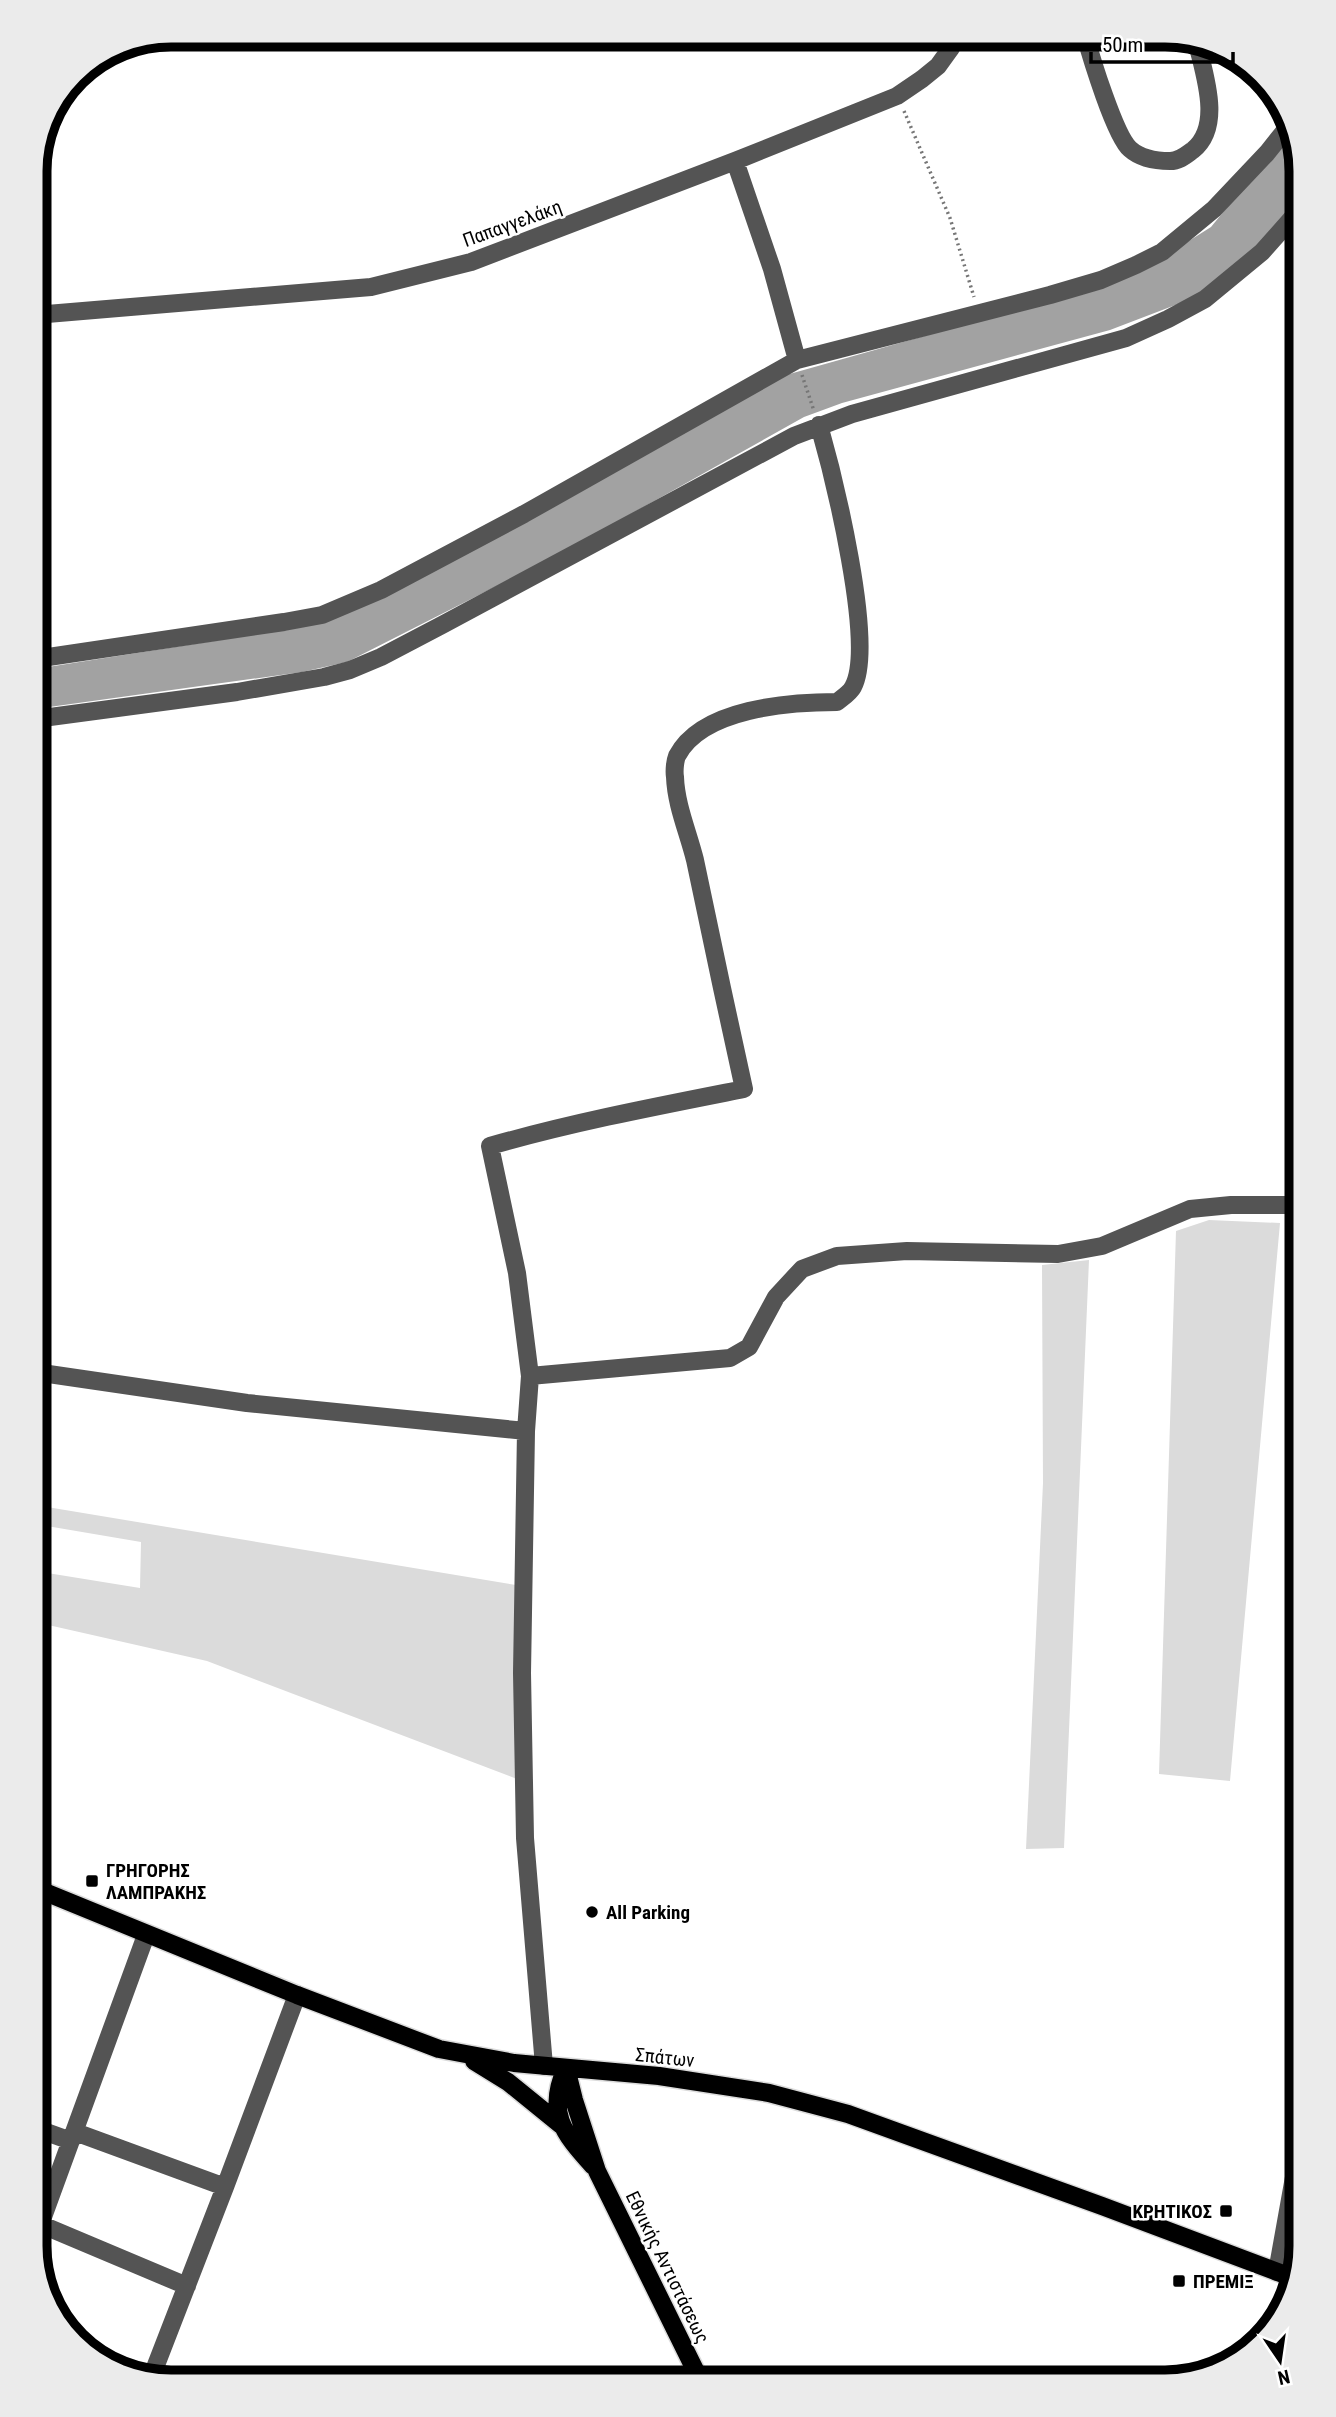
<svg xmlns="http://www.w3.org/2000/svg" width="1336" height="2417" font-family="'Roboto Condensed',sans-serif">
	<rect width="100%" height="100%" fill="#fff"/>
	<path fill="#dbdbdb" d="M1209,1220L1280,1223L1230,1781L1159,1774L1176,1231Z
		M1089,1260L1064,1848L1026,1849L1043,1483L1042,1265Z
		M35,1505L516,1585L517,1779L207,1661L35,1622V1571L140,1588L141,1542L35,1524Z"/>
	<path fill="#a2a2a2" d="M1292,128L1301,171V196L1261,242L1200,293L1178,304L1110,330L842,403L804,417L556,556L347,662L302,672L35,709V669L290,629L786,375L928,335L1173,251L1211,227Z"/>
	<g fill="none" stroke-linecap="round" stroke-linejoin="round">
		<g stroke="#dbdbdb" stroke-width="21">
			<path id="major" d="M35,1888L297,1995L439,2049L514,2063L659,2076L769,2093L848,2114L1102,2206L1291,2277
				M474,2061L508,2082L561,2125
				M566,2068L574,2100L597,2171L701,2382
				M566,2068C546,2112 563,2133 593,2166"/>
		</g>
		<path stroke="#767676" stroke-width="3.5" stroke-dasharray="2 3.5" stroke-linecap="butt" d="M904,111L950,218L974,297
			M802,375L814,411"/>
		<path stroke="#545454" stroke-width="18" d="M1085,35C1091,57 1115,136 1130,149C1140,158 1156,161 1170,161C1180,161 1186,155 1193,150C1223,126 1204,74 1197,43
			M735,161L772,269L797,360
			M35,315L371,287L471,262L735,161L897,96L922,79L938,66L951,48L956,35
			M819,425C833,474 876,645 853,687C850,693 842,698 837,702C790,702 702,708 677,756C675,761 674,771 675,777C676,805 688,832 695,860C711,936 727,1013 744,1089C658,1106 574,1122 490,1146L517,1273L530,1376L730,1358L749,1347L776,1297L802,1269L837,1256L907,1251L1058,1254L1102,1246L1190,1209L1231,1205H1301
			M35,659L284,622L322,615L381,590L524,514L797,360L1050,295L1101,280L1136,265L1162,252L1214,209L1267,153L1291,123
			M35,719L237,692L324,677L350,670L381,657L442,625L794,436L852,414L1126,338L1168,319L1205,299L1262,252L1301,208
			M35,1372L247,1403L526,1431
			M530,1376L526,1431L522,1673L525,1838L544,2066
			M35,2128L71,2141
			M75,2132L225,2187
			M35,2222L187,2286
			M35,2239L146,1935
			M1277,2272L1301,2138
			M94,2357L114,2365
			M151,2378L225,2187L297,1995"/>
		<use href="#major" stroke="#000" stroke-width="18"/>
	</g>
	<g fill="#000" stroke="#fff" stroke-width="2.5">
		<rect x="85" y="1874" width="14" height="14" rx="3.5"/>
		<circle cx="592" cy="1912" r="7"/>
		<rect x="1219" y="2204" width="14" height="14" rx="3.5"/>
		<rect x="1172" y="2274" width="14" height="14" rx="3.5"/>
	</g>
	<g text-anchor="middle" stroke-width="5" stroke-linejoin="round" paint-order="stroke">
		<g font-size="19" fill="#000" stroke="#fff">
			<text transform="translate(512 223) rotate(-20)" y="7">Παπαγγελάκη</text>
			<text transform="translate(665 2057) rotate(6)" y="7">Σπάτων</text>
			<text transform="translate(668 2267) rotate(64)" y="7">Εθνικής Αντιστάσεως</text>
		</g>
		<g font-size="19" font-weight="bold" fill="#000" stroke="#fff" text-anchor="start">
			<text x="106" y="1877">ΓΡΗΓΟΡΗΣ<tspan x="106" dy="22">ΛΑΜΠΡΑΚΗΣ</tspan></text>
			<text x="606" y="1919">All Parking</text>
			<text x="1212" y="2218" text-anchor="end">ΚΡΗΤΙΚΟΣ</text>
			<text x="1193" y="2288">ΠΡΕΜΙΞ</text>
		</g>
	</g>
	<path d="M0 0H1336V2417H0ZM171 47H1165A124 124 0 0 1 1289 171V2246A124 124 0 0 1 1165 2370H171A124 124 0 0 1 47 2246V171A124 124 0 0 1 171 47Z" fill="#ebebeb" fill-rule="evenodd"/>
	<path fill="none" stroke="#000" stroke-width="9" d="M171 47H1165A124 124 0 0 1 1289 171V2246A124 124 0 0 1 1165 2370H171A124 124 0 0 1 47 2246V171A124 124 0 0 1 171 47Z"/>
	<g transform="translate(1280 2361) rotate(167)" stroke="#ffffff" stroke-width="5" paint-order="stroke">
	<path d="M0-5L12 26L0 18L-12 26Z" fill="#000000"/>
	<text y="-10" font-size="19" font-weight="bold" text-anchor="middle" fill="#000000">N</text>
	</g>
	<path d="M1091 52v10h142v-10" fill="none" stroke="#000000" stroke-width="3.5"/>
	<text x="1102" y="52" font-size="21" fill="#000000" stroke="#ffffff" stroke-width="5" paint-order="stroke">50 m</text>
</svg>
